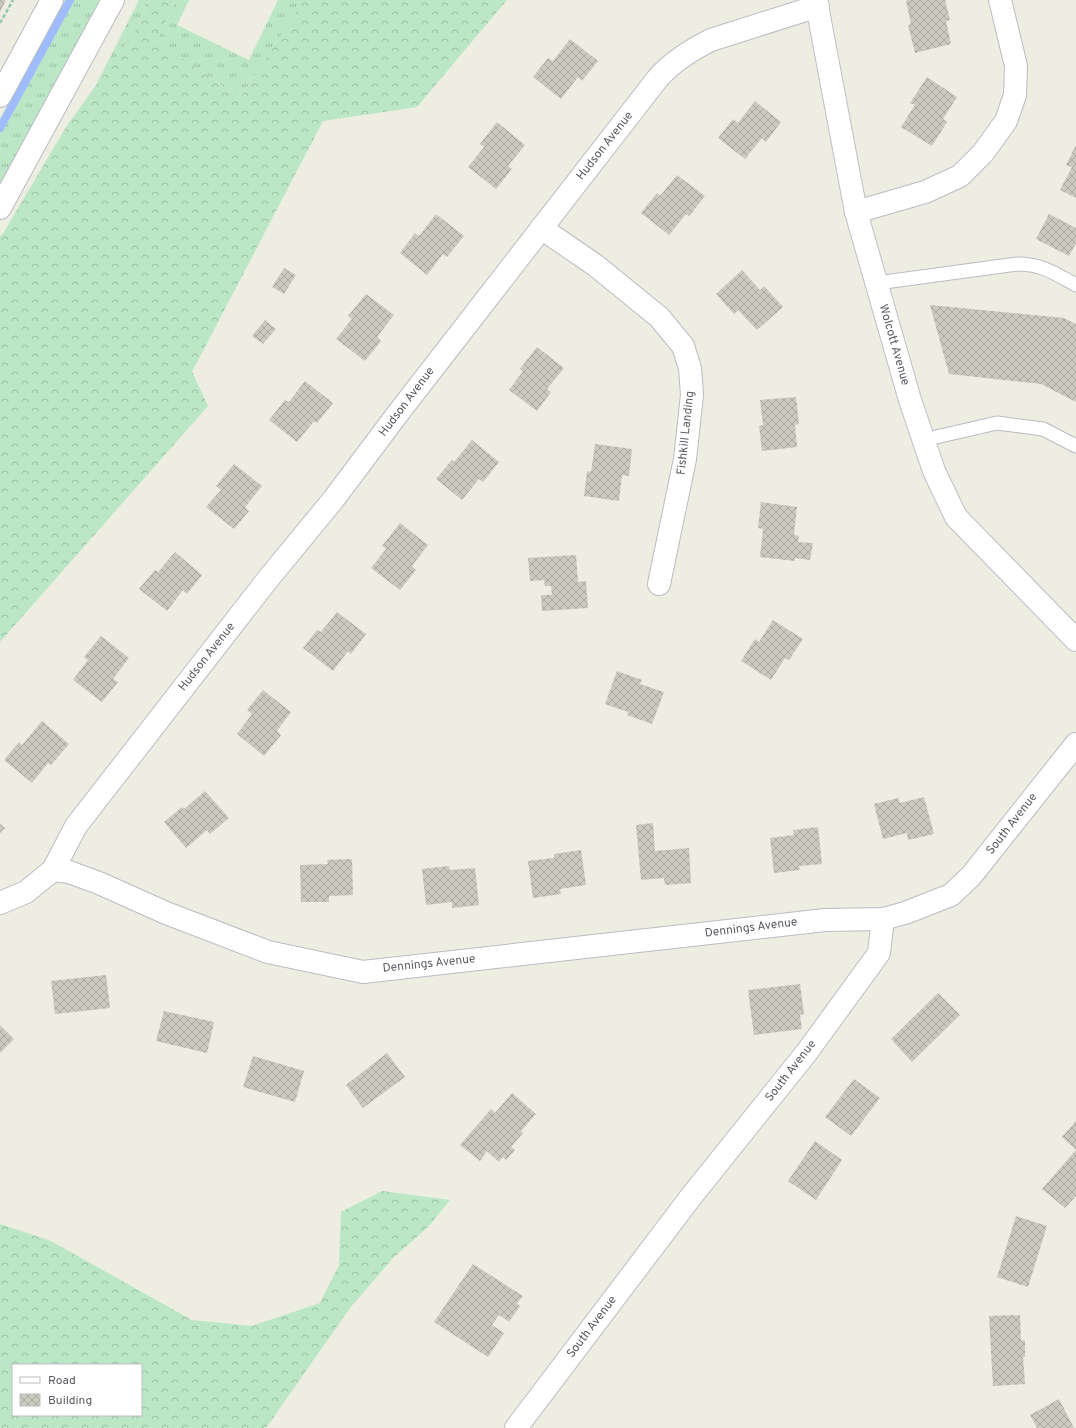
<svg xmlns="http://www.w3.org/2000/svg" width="1076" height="1428" font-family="Overpass,sans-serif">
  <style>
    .grass { fill: url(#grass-tufts) }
    .forest { fill: url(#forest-crowns); fill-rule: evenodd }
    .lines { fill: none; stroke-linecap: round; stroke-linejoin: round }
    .stream { stroke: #9fbcff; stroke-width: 8 }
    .building { fill: url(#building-cross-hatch) }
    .lane-casing { stroke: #bbbcc3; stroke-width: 15 }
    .street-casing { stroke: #bbbcc3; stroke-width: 24 }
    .secondary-casing { stroke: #bebfc8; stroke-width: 24 }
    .path { stroke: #94c7b0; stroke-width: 2.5; stroke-dasharray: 4 2; stroke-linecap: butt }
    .lane { stroke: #fff; stroke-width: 13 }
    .street { stroke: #fff; stroke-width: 22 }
    .secondary { stroke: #fff; stroke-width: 22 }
    .labels { text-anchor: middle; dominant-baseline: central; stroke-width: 3.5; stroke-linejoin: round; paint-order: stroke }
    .street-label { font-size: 12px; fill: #595b63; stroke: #fff }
  </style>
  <defs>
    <pattern id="grass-tufts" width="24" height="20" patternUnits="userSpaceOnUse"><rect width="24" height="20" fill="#bbe7c7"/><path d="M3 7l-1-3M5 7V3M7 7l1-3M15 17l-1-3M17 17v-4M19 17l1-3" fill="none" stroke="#9bbea5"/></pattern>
    <pattern id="forest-crowns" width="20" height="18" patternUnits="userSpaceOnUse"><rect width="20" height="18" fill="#bbe7c7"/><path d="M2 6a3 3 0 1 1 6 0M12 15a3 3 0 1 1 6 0" fill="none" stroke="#9bbea5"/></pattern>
    <pattern id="building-cross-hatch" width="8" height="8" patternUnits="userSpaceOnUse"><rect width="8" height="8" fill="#cbcac0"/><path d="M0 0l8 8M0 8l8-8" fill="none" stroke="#a8a7a0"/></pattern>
  </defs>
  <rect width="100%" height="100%" fill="#edede1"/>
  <g class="grass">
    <polygon points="65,0 105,0 75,55 0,183 0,119"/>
    <polygon points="139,0 150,0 135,31 95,87"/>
    <polygon points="176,0 189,0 177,25 249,60 278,0 304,0 240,98 157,41"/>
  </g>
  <g class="forest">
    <polygon points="150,0 176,0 157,41 240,98 304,0 507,0 417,107 323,121 192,372 208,406 0,642 0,237 4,232 66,127 135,31"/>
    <path d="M382,1191L450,1200L428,1227L393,1258L350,1308L266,1428H0V1224L51,1241L192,1320L252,1326L320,1303L339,1265L341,1212ZM13,1365H141V1415H13Z"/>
  </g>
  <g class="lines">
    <polyline class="stream" points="0,128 70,0"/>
  </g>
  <g class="building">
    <polygon points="0,0 6,0 0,12"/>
    <polygon points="908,0 945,0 950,20 946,21 951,44 915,53 908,25 911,24 906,1"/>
    <polygon points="570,39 598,61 582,81 578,77 561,99 533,77 548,58 553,61"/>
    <polygon points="927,77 957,97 943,119 947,122 932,146 901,127 915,105 910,103"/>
    <polygon points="755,101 781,122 766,142 762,138 745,159 718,138 733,119 738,123"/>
    <polygon points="497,122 525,145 508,166 512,169 496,189 468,167 484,147 480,144"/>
    <polygon points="1076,145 1076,198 1060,190 1072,167 1066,165"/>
    <polygon points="677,175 705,196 689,216 686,214 669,235 641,213 657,193 660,196"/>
    <polygon points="436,214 464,236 447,257 443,254 427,275 400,253 415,233 419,236"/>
    <polygon points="1049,214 1076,228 1076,243 1069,256 1036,239"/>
    <polygon points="284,268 296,275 284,294 272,287"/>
    <polygon points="742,270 760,290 764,286 783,307 757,330 738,310 734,314 716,294"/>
    <polygon points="366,294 394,315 377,337 381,341 365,361 336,339 352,319 348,316"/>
    <polygon points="930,305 1064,318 1076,324 1076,402 1041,384 949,374"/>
    <polygon points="265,320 276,329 263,344 252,336"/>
    <polygon points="537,347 564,368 547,389 551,392 537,411 509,390 523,371 520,369"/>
    <polygon points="305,381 333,403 317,423 314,421 297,442 269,420 285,400 289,402"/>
    <polygon points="796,397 799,424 795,425 797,447 762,451 759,426 763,425 760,400"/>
    <polygon points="472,440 499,462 483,482 479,479 462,500 436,479 452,460 454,462"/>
    <polygon points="595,444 632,449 629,476 622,475 619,501 584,496 587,471 591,472"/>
    <polygon points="234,464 262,486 245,507 249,511 234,529 206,507 221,490 216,486"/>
    <polygon points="761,502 797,507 794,535 799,536 798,542 813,543 810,560 795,558 795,561 760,557 763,529 758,528"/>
    <polygon points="400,523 428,545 412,566 416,570 400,590 371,568 386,549 382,546"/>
    <polygon points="175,552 202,575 187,594 183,590 167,611 139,589 155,570 158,572"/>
    <polygon points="576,555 578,582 586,581 588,608 542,611 541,595 552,595 551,586 545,586 544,580 530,581 528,558"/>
    <polygon points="337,612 366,634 351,654 348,651 333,671 303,648 317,630 321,632"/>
    <polygon points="773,620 803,639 789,660 785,658 771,680 741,661 755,639 759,642"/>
    <polygon points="101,636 129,658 113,679 118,682 102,702 73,680 88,660 84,657"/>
    <polygon points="617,671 642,680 640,684 664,692 652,724 627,715 628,712 605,704"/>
    <polygon points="263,690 291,712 277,731 281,735 264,756 237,734 252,714 247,710"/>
    <polygon points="42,721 69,744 51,765 48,763 32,783 4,760 19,742 22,745"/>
    <polygon points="205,791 229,818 210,834 207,830 186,848 164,822 182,807 184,809"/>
    <polygon points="924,797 934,834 908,840 907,833 883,839 874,804 898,798 900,803"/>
    <polygon points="653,823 655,851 689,848 691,883 665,885 664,878 641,880 636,825"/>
    <polygon points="0,824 5,828 0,833"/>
    <polygon points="818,827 822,864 799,866 800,870 774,873 770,838 794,835 793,830"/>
    <polygon points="581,850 586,885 560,889 561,894 533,898 528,861 554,858 554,854"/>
    <polygon points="352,859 353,895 329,896 329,902 301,902 300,865 328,864 327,860"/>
    <polygon points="449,866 450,870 475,868 479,905 452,908 452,902 426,905 422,869"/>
    <polygon points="106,975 110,1008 55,1014 51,981"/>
    <polygon points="800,984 804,1014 800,1015 802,1029 754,1035 748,990"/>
    <polygon points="938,993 960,1015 912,1062 891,1039"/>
    <polygon points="164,1011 214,1022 207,1053 156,1041"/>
    <polygon points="0,1025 14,1039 0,1053"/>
    <polygon points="387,1053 405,1077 363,1108 346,1085"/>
    <polygon points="253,1056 304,1071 295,1102 243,1087"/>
    <polygon points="854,1079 880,1098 851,1136 825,1117"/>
    <polygon points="512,1093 536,1114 521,1131 523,1133 511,1147 515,1150 506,1160 503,1157 499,1162 487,1151 480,1161 460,1145 491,1109 495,1113"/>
    <polygon points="1076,1121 1076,1196 1065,1208 1042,1189 1076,1150 1062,1137"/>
    <polygon points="815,1141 842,1160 816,1200 788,1181"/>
    <polygon points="1016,1216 1047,1226 1028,1287 997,1277"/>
    <polygon points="473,1264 523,1296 517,1303 520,1306 509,1322 499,1315 492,1325 504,1333 488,1357 434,1322"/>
    <polygon points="1020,1315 1021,1341 1025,1340 1025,1357 1023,1357 1025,1384 993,1386 989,1316"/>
    <polygon points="1059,1399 1074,1428 1037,1428 1030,1415"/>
  </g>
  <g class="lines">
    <defs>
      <g id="lane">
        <path d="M877,283L1017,264C1042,264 1054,273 1076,285"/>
        <polyline points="923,440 997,423 1043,429 1076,446"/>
      </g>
      <g id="street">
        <polyline points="0,96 52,0"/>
        <polyline points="0,208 113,0"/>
        <polyline points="856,212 925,192 960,176 983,153 1006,121 1015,95 1016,66 1000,0"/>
        <polyline points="541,228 595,265 659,317 683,346 690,368 692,395 685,459 659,584"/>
        <path d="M53,870L76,826L268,579L333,500L399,412L658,78C673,61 691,50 711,40L818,6"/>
        <polyline points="0,903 26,892 53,870 69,872 99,883 166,913 268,952 363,972 825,920 883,919 905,913 951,895 971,876 1076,744"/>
        <polyline points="516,1428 690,1198 807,1052 879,953 883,919"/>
      </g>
      <polyline id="secondary" points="816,0 856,212 910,400 934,471 956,517 1076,640"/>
    </defs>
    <use href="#lane" class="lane-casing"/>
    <use href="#street" class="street-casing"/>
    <use href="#secondary" class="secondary-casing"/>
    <polyline class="path" points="0,23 13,0"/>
    <use href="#lane" class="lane"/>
    <use href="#street" class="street"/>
    <use href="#secondary" class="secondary"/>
  </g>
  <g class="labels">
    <g class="street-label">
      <text transform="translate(605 146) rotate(-52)">Hudson Avenue</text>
      <text transform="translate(894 345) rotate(74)">Wolcott Avenue</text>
      <text transform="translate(407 402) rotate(-53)">Hudson Avenue</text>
      <text transform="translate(686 433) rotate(-84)">Fishkill Landing</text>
      <text transform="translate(207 657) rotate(-52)">Hudson Avenue</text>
      <text transform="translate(1012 824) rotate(-52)">South Avenue</text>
      <text transform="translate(751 928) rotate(-7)">Dennings Avenue</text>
      <text transform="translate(429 964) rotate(-6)">Dennings Avenue</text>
      <text transform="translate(791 1071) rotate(-52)">South Avenue</text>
      <text transform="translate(592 1327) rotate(-53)">South Avenue</text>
    </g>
  </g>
  <rect x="12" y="1364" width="130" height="52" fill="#ffffff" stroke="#bdbdc1"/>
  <rect x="20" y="1377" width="20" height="6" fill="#ffffff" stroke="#bdbdc1"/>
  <text x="48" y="1384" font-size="12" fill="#595b63">Road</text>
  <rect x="20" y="1394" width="20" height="12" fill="url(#building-cross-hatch)" stroke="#bdbdc1"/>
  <text x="48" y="1404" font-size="12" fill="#595b63">Building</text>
</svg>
